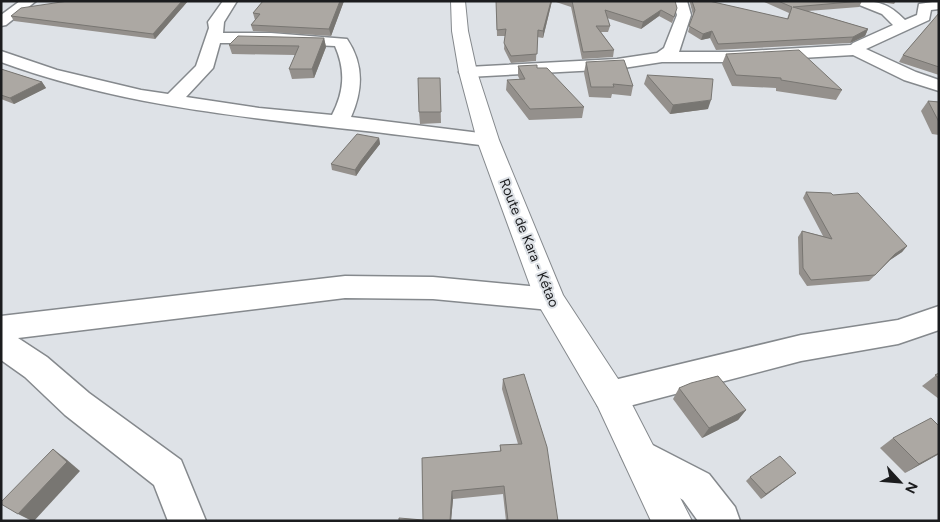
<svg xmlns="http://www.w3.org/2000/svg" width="940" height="522" font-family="Figtree,sans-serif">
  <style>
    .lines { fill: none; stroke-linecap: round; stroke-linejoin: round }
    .minor-casing { stroke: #85898d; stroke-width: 3 }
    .primary-casing { stroke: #85898d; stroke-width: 2 }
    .minor { fill: #fff; fill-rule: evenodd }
    .primary { fill: #fff; fill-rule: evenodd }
    .wall { fill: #94908c }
    .shaded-wall { fill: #787672 }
    .building { fill: #aca8a3; stroke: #787672 }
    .labels { text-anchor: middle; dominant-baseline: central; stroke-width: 4; stroke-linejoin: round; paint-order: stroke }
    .street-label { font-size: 14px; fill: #1b1c1e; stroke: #dee2e7 }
  </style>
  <rect width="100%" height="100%" fill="#dee2e7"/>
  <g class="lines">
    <defs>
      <g id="minor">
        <polygon points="20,1 36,1 6,25 1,26 1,15"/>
        <path d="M223,1H237L224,22L223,33H271L347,39C364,64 363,90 351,117L488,134L495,136L498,140L495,144L488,146C438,140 388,133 338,128C223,115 110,102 1,62V51L57,70L141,90L168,94L196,66L209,28L208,22ZM220,43H271L335,46C346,71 344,92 332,115L259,108L186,97L213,68Z"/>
        <path d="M673,1H687L691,15L679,52H732L851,45L853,43L893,25L882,14L857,4L855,1C879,1 888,3 905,20L917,15L919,4L939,1V9L931,10L929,20L866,49L916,72L939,80V91L904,80L853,55L732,62H662L617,69L468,77L462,76L459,72L462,68L468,67L617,59L657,53L664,48L677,15Z"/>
        <polygon points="345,276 433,277 550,288 560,291 564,299 560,307 550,310 433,299 345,298 18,338 47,357 89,393 181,460 206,521 168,521 154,485 65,415 25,377 1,360 1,316"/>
        <polygon points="939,306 939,330 898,344 801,361 610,411 598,406 594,396 598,386 610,381 801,335 898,320"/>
        <polygon points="639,438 709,474 735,507 740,521 698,521 683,500 627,467 621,455 627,443"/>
      </g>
      <polygon id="primary" points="451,1 465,1 468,31 477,72 499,140 563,295 622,385 692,521 651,521 598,407 535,299 477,140 459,72 452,31"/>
    </defs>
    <use href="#minor" class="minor-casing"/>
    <use href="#primary" class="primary-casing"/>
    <use href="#minor" class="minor"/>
    <use href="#primary" class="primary"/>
  </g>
  <g class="wall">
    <polygon points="188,1 155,39 14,21 11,16"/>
    <polygon points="263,1 344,1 331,36 253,31 251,25 255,20 253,13"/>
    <polygon points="496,1 552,1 543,38 537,37 536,61 511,63 504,49 505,36 497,36"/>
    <polygon points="553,1 675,1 675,15 672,23 659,16 641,29 607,18 610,26 608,32 601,32 614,50 613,57 582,59 571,7"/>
    <polygon points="690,1 709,1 787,19 789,13 762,1 862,1 859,7 808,11 868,29 865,36 850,43 716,50 710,38 701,40 688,32 693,15 690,3"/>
    <polygon points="872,1 896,1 894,4"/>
    <polygon points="939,13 939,75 899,62 903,55"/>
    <polygon points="324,38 326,47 314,78 292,79 289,69 295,55 232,54 229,45"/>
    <polygon points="726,54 842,90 836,100 776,91 776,88 732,86 722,64"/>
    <polygon points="586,62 633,86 631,96 612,94 611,98 589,97 584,73"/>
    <polygon points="518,66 537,68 584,107 582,118 529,120 506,90 507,80 520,80 518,76"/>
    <polygon points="1,69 42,82 46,88 14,104 1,99"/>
    <polygon points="647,75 708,109 670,114 644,84"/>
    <polygon points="440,78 441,123 420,124 419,112"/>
    <polygon points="928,101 939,102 939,135 932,134 921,111"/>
    <polygon points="379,138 380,144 362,167 356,176 332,170 331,164"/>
    <polygon points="806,192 833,195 907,246 902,252 890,260 869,281 807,286 799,274 798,237 802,231 823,236 803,198"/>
    <polygon points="939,373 939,399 922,386"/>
    <polygon points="503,379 558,521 506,521 503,494 453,499 451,521 399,521 423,520 422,458 500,451 500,445 518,444 502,389"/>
    <polygon points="679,388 746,410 738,420 702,438 673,399"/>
    <polygon points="939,426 939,454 905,473 880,448 893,438"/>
    <polygon points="796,473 761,499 746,481 750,477"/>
  </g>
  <g class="shaded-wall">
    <polygon points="182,1 188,1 155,39 153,34"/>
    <polygon points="340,1 344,1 331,36 329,29"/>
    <polygon points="551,1 552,1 543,38 543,31"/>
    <polygon points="661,10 659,16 641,29 643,22"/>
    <polygon points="868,29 865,36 850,43 853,37"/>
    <polygon points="712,31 710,38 701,40 703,34"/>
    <polygon points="324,38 326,47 314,78 312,69"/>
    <polygon points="42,82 46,88 14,104 10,98"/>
    <polygon points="711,100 708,109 670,114 673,105"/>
    <polygon points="379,138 380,144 362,167 356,176 355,170 361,161"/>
    <polygon points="907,246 902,252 890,260 869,281 895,254"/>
    <polygon points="746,410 738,420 702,438 709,428"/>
    <polygon points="53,449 66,459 80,471 34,521 32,521 18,514"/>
    <polygon points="939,453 939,454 905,473 919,464"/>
    <polygon points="796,473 790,477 761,499 766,494"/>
    <polygon points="452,491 453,499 451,521 450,521"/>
  </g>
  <g class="building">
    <polygon points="68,1 182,1 153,34 11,16 21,8"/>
    <polygon points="263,1 340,1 329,29 251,25 260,14 253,13"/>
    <polygon points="496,1 551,1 543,31 538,30 537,54 511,56 504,43 506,29 497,30"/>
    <polygon points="572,1 675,1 677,8 674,17 661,10 643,22 605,10 610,26 596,26 614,50 583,52"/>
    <polygon points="692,1 709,1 788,19 792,7 778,1 862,1 793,7 868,29 853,37 718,44 712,31 703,34 689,26 695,10"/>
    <polygon points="939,13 939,67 903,55"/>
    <polygon points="238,36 324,38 312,69 289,69 299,46 229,45"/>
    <polygon points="799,50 842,90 781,80 781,78 736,75 726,54"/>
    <polygon points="624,60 633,86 613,84 614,87 591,87 586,62"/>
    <polygon points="537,65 537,68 547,68 584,107 530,109 507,80 525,79 518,66"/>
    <polygon points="1,69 42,82 10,98 1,95"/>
    <polygon points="647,75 713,79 711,100 673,105"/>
    <polygon points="418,78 440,78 441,112 419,112"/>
    <polygon points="928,101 939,102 939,122"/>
    <polygon points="357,134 379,138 361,161 355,170 331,164"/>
    <polygon points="806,192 831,193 833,195 858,193 907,246 895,254 875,275 811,280 803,268 802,231 832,239"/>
    <polygon points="939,373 939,378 935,375"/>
    <polygon points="524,374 547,447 558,521 508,521 504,486 452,491 450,521 399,521 399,518 423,520 422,458 501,451 500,445 522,444 503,379"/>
    <polygon points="718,376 746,410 709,428 679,388 691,383"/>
    <polygon points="931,418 939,426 939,453 919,464 893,438"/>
    <polygon points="53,449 67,462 18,514 1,504 1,502"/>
    <polygon points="780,456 796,473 766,494 750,477"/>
  </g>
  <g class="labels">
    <g class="street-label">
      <text transform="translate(529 243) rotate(68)">Route de Kara - Kétao</text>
    </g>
  </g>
  <rect width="940" height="522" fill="none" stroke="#1b1c1e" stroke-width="5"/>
  <g transform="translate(900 482) rotate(116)" stroke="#dee2e7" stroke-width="4" paint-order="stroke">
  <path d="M0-4L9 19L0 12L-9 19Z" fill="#1b1c1e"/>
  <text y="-8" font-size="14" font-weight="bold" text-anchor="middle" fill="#1b1c1e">N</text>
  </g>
</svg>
